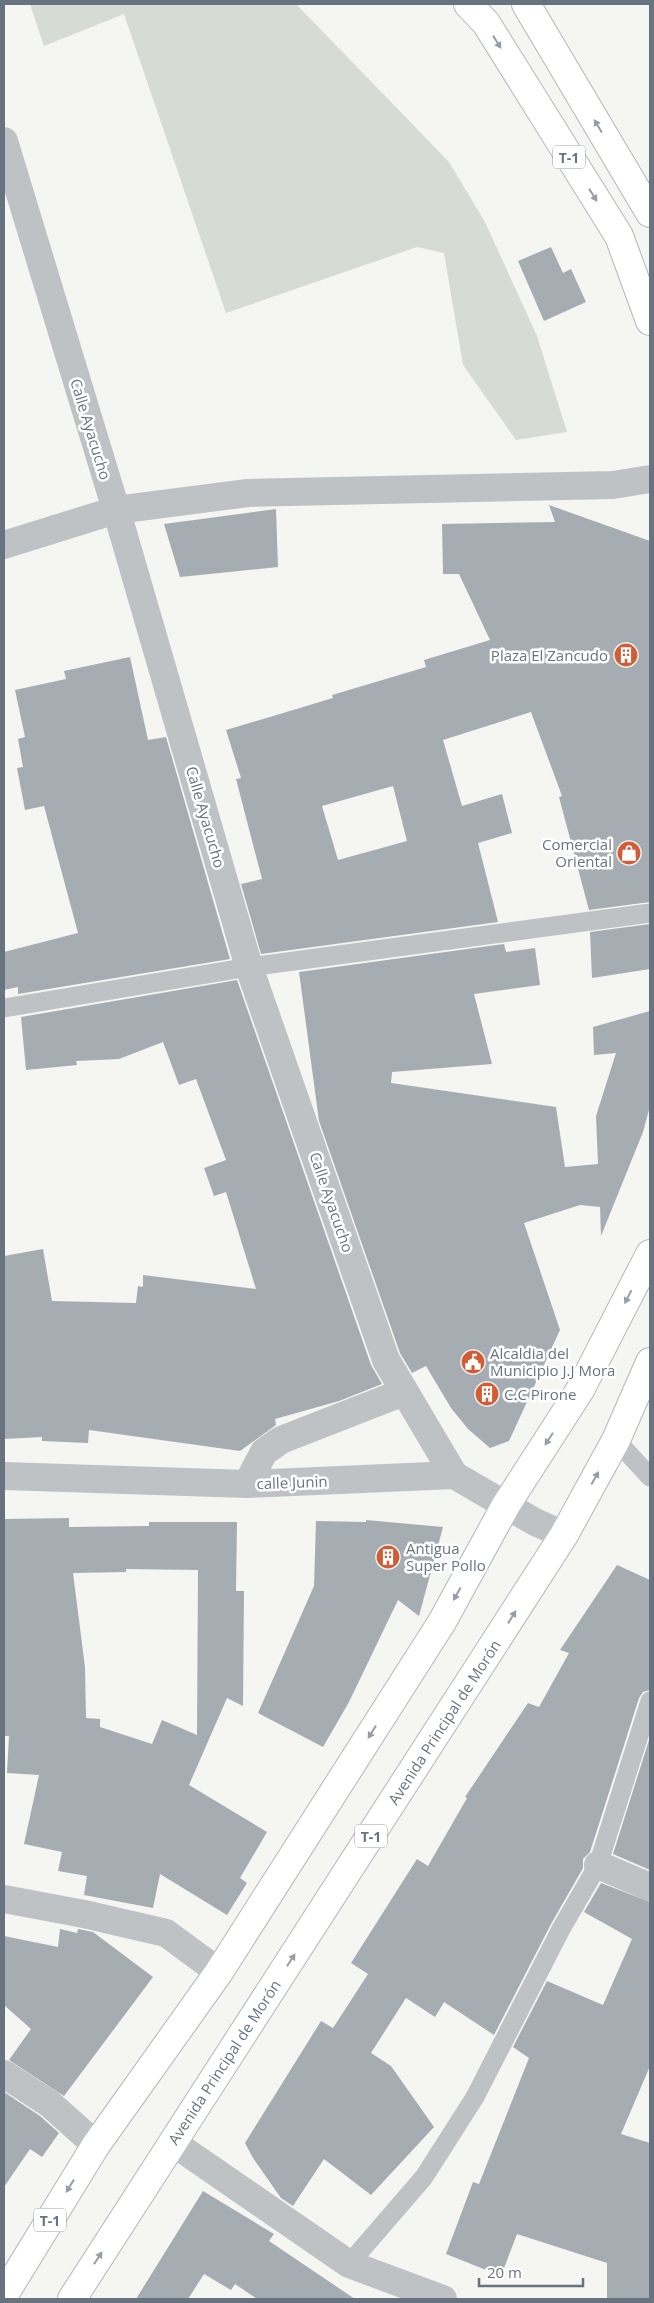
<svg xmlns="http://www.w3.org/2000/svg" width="654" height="2303" font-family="'Open Sans',sans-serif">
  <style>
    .green { fill: #d6dbd3 }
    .building { fill: #a6adb2; fill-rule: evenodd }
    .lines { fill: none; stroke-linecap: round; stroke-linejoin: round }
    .primary-casing { stroke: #b2b6b9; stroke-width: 30 }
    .service { stroke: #bec2c5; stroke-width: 19 }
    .minor { stroke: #bec2c5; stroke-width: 28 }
    .primary { stroke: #fff; stroke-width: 28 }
    .oneway { fill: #959ea6 }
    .labels { text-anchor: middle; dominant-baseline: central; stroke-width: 5; stroke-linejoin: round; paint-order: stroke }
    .shield { fill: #fff; stroke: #959ea6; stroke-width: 1 }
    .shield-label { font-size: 14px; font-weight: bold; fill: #677480 }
    .street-label { font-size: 15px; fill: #677480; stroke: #fff }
    .poi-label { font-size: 15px; fill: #677480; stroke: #fff; text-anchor: start }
  </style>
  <rect width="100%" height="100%" fill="#f5f5f2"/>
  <polygon class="green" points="30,4 296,4 449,162 485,222 537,336 567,432 516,440 463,365 444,253 417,247 226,313 124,14 44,46"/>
  <g class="building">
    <polygon points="551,247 563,273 571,269 586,302 544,321 518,261"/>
    <path d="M549,505L650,541V902L589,910L559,797L562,796L531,712L443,740L462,806L502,794L512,833L478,843L498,922L261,954L241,884L262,879L236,779L241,778L226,730L333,698L332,695L426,667L424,660L490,640L459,574H443L442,524L555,522ZM393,786L407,841L338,860L322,806Z"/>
    <polygon points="276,509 278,567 180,577 164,524"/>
    <polygon points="130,657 148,740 166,737 230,959 18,994 18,987 4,990 4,952 78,933 44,806 25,810 17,768 23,767 18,739 25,737 15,690 66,679 64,671"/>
    <polygon points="650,924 650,969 592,978 590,932"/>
    <polygon points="504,944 506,952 535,948 540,985 474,994 492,1064 392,1072 391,1083 556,1107 565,1167 598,1164 596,1116 616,1053 594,1055 593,1027 650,1011 650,1106 643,1132 601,1236 600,1207 580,1205 524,1223 560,1330 509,1441 490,1448 468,1429 451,1408 426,1366 412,1373 400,1353 319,1121 299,972"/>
    <polygon points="237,980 371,1365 382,1384 339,1401 275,1419 276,1425 240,1451 89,1430 88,1443 42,1441 42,1437 4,1439 4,1256 43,1249 52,1301 136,1303 138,1286 143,1287 143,1275 256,1289 226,1192 214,1196 204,1168 226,1160 196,1079 179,1085 163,1042 119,1059 76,1061 77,1065 26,1070 21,1017"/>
    <path d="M69,1518V1527L149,1526V1522H237L236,1591H244L243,1706L227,1698L189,1785L267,1832L240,1878L247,1883L227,1915L160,1874L153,1908L84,1895L87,1876L58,1871L62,1852L24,1844L39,1775L7,1773L9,1736H4V1519ZM126,1569L198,1570L197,1735L162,1720L152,1744L100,1727V1719L86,1718L85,1667L73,1573L126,1572Z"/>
    <polygon points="366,1520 443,1527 419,1616 398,1600 349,1702 323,1747 258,1713 314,1586 316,1521 366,1522"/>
    <polygon points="617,1565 650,1580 650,1690 643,1692 639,1698 590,1852 583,1859 583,1868 551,1924 494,2035 444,2002 435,2017 406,1998 371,2053 391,2066 434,2127 371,2195 324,2159 293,2206 281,2198 253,2158 245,2143 321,2021 333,2028 368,1974 351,1963 417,1859 428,1866 467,1798 465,1797 528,1703 539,1707 569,1653 560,1650"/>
    <polygon points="650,1737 650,1870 613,1854"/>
    <polygon points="601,1883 650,1902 650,2066 621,2134 650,2143 650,2299 607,2299 607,2263 517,2234 501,2276 446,2254 473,2182 479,2184 529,2058 513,2047 547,1981 603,2005 632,1939 584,1912"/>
    <polygon points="60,1929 77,1933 78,1929 93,1932 153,1977 64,2096 9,2060 31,2029 4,2005 4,1936 58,1947"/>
    <polygon points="4,2092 40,2116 59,2133 42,2157 30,2149 4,2187"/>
    <polygon points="203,2191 274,2234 269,2241 355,2299 257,2299 235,2284 231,2290 204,2274 188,2299 136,2299"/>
  </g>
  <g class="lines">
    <defs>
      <g id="primary">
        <polyline points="468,4 486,23 619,236 650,321"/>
        <polyline points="526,4 650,213"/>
        <polyline points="4,2295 96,2145 219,1972 442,1622 506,1505 580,1390 650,1254"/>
        <polyline points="72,2299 564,1535 616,1440 650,1362"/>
      </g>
    </defs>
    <use href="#primary" class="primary-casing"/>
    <g class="service">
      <polyline points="4,1008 249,967 650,913"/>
      <polyline points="616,1440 650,1477"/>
      <polyline points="349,2264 424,2177 475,2097 561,1929 598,1865 650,1701"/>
    </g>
    <g class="minor">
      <polyline points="4,141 121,526 249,967 386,1360 454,1475"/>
      <polyline points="4,545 116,510 248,493 613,485 650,479"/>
      <polyline points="4,1476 247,1484 454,1475 535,1522 564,1535"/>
      <polyline points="247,1484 264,1452 281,1440 404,1392"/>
      <polyline points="598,1865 650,1887"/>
      <polyline points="4,1899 84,1914 166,1933 219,1972"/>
      <polyline points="4,2074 50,2104 96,2145"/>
      <polyline points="172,2142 349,2264 443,2299"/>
    </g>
    <use href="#primary" class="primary"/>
  </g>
  <defs><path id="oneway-solid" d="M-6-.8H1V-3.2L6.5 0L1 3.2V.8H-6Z" transform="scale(1.25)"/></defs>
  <g class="oneway">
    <use href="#oneway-solid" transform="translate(497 42) rotate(58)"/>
    <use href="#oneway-solid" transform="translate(598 126) rotate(-121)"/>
    <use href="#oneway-solid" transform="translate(593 195) rotate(58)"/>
    <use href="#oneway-solid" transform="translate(628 1297) rotate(117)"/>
    <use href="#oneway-solid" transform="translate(549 1439) rotate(123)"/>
    <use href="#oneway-solid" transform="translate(595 1478) rotate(-61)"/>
    <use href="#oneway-solid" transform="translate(457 1594) rotate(119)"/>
    <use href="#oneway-solid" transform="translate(512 1617) rotate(-58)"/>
    <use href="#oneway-solid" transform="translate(372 1732) rotate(122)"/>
    <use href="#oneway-solid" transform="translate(291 1960) rotate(-57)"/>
    <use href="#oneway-solid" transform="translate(70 2186) rotate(122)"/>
    <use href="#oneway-solid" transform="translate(98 2258) rotate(-57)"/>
  </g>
  <defs>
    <symbol id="building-disc" viewBox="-11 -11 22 22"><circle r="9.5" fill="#d15d36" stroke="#fff"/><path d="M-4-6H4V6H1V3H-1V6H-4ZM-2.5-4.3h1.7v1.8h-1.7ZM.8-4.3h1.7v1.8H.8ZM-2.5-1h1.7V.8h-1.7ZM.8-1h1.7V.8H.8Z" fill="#fff"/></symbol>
    <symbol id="shop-disc" viewBox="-11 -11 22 22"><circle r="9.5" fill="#d15d36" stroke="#fff"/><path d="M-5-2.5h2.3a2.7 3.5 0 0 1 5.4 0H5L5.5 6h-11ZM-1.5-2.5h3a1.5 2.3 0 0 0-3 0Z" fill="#fff"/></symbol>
    <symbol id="civic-disc" viewBox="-11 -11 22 22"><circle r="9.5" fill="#d15d36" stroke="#fff"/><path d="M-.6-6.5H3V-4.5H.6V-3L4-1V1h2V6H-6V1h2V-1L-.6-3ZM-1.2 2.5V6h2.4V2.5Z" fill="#fff"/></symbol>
  </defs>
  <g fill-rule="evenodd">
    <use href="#building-disc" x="612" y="641" width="28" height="28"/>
    <use href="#shop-disc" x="615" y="839" width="28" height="28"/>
    <use href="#civic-disc" x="459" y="1348" width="28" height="28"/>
    <use href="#building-disc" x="473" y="1380" width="28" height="28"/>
    <use href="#building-disc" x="374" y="1543" width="28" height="28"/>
  </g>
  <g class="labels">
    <g class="shield">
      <rect x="553" y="145.5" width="32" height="23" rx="4"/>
      <rect x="355" y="1824.5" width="32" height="23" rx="4"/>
      <rect x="34" y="2208.5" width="32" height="23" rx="4"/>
    </g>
    <g class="shield-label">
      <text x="569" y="157">T-1</text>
      <text x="371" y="1836">T-1</text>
      <text x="50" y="2220">T-1</text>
    </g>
    <g class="street-label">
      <text transform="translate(91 429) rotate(73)">Calle Ayacucho</text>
      <text transform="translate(206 817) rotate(74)">Calle Ayacucho</text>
      <text transform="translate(332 1202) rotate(71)">Calle Ayacucho</text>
      <text transform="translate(292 1482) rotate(-2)">calle Junin</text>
      <text transform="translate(444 1722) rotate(-57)">Avenida Principal de Morón</text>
      <text transform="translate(224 2062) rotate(-57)">Avenida Principal de Morón</text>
    </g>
    <g class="poi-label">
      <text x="608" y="655" text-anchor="end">Plaza El Zancudo</text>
      <text x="612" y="844" text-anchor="end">Comercial<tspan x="612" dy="17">Oriental</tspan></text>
      <text x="490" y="1353">Alcaldia del<tspan x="490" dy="17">Municipio J.J Mora</tspan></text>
      <text x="504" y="1394">C.C Pirone</text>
      <text x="406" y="1548">Antigua<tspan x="406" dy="17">Super Pollo</tspan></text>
    </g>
  </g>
  <rect width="654" height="2303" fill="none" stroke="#677480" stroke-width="10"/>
  <path d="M479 2278v8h104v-8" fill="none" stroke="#677480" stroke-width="2.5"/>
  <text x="487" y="2278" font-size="15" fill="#677480" stroke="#ffffff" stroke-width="4" paint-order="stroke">20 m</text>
</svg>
